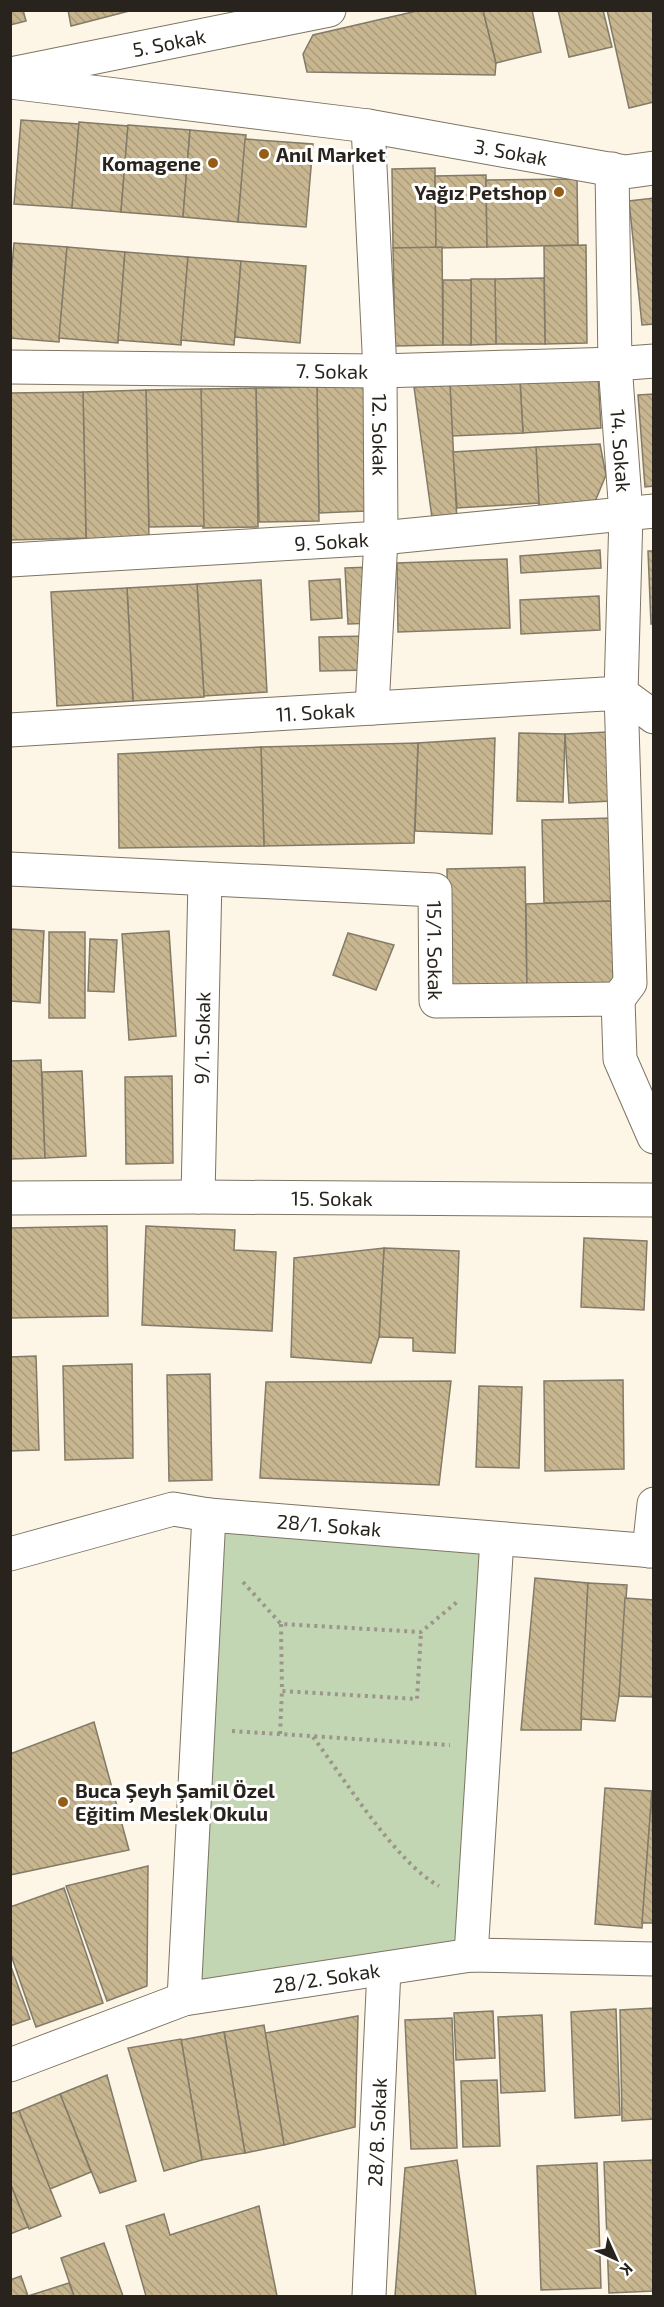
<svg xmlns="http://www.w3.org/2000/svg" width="664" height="2307" font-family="'Exo 2',sans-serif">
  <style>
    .park { fill: #c2d6b4 }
    .building { fill: url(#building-back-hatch); stroke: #837b69; stroke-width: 1.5 }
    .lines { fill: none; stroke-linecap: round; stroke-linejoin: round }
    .minor-casing { stroke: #7d7463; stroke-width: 35 }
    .path { stroke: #9c968a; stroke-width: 4; stroke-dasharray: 3 4.5; stroke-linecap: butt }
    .minor { stroke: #fff; stroke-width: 33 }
    .poi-dot { fill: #965d18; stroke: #fff; stroke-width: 2 }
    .labels { text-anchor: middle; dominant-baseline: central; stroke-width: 6; stroke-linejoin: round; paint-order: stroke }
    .street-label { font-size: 20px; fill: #28241d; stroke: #fff }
    .poi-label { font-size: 20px; font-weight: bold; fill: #28241d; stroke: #fff; text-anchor: start }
  </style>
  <defs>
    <pattern id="building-back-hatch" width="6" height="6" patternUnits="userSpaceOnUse" patternTransform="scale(1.5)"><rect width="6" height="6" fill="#c7b68f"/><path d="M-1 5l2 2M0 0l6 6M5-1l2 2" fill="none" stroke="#ab9c7b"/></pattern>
  </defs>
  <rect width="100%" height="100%" fill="#fdf6e6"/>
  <polygon class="park" points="209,1515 497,1539 471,1955 184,1999"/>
  <g class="building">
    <polygon points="10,10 23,10 26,21 10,25"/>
    <polygon points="68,10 133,10 71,26"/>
    <polygon points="421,10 483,10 496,63 495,75 307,72 303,54 313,35"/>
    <polygon points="483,10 532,10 541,52 496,63"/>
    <polygon points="558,10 603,10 612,47 569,57"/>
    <polygon points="607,10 654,10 654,102 629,108"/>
    <polygon points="21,120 79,124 72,208 14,204"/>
    <polygon points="79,122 128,126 121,212 72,208"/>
    <polygon points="128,125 190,130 183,217 121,212"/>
    <polygon points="190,130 246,135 238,222 183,217"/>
    <polygon points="245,139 313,144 306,227 238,222"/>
    <polygon points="435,168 436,248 393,248 392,169"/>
    <polygon points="486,175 487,247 436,248 435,176"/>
    <polygon points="577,179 578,245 487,247 486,180"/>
    <polygon points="654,198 654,324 642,325 629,201"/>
    <polygon points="14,243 67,247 59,342 10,338 10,288"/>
    <polygon points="586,245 587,343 545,344 544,246"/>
    <polygon points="67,247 125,252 118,343 59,338"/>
    <polygon points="442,247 443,345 395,346 393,248"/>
    <polygon points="125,252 188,257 181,345 118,340"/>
    <polygon points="188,257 241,261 234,345 181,340"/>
    <polygon points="241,261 306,266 300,343 235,337"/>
    <polygon points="544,278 545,344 496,344 495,279"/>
    <polygon points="495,279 496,344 471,345 471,279"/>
    <rect x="443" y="280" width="28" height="65"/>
    <polygon points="598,375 601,428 523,433 520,381"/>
    <polygon points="520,381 523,433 452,436 450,385"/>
    <polygon points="450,385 457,521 433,525 414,387"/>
    <polygon points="364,386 366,511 319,513 317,387"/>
    <polygon points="317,387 319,521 259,522 256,388"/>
    <polygon points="256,388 258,527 203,528 201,389"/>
    <polygon points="201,389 204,526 149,527 146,390"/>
    <polygon points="146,390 149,538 86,539 83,392"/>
    <polygon points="83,392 86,538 10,540 10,393"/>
    <polygon points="654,394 654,486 645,487 638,395"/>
    <polygon points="600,444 606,475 592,509 539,509 536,447"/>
    <polygon points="536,447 539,503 457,508 453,452"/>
    <polygon points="600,550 601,568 521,573 520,556"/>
    <polygon points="648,551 654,551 654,624 651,624"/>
    <polygon points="507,559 510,628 398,632 397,563"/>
    <polygon points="371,567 374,623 348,624 345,568"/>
    <polygon points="340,579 342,618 311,620 309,581"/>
    <polygon points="261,580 267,692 204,696 197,584"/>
    <polygon points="197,584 204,697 133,701 127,588"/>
    <polygon points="127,588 133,701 57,706 51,592"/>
    <polygon points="599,596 600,630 521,634 520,600"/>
    <polygon points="370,636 370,670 320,671 319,637"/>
    <polygon points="608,732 612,801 569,803 565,734"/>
    <polygon points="519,733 565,734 563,802 517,801"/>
    <polygon points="495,738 492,834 415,831 418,743"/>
    <polygon points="418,743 414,843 264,846 261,747"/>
    <polygon points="261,747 264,846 119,848 118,754"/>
    <polygon points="612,818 614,901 544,903 542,820"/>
    <polygon points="525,867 527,992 449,994 447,869"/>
    <polygon points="613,901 613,989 527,992 526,904"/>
    <polygon points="10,929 44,931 40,1003 10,1001"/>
    <polygon points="169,931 176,1036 129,1040 122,934"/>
    <rect x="49" y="932" width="36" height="86"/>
    <polygon points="348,933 394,945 376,990 333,975"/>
    <polygon points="90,939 117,940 114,992 88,991"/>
    <polygon points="41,1060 45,1158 10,1159 10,1061"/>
    <polygon points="82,1071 86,1156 45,1158 42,1072"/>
    <polygon points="172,1076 173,1163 126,1164 125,1077"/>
    <polygon points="107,1226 108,1316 10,1318 10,1228"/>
    <polygon points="146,1226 235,1230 234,1250 276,1252 272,1331 142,1325"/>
    <polygon points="584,1238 647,1241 644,1310 581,1307"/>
    <polygon points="384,1248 459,1251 455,1353 413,1351 413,1338 379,1337"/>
    <polygon points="384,1248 379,1337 371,1363 291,1357 294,1258"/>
    <polygon points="36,1356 39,1450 10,1451 10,1357"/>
    <polygon points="132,1364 133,1458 65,1460 63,1366"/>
    <polygon points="210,1374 212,1480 169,1481 167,1375"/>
    <polygon points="623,1380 624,1469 545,1471 544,1381"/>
    <polygon points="451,1381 439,1485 260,1478 266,1382"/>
    <polygon points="479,1386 522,1387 519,1468 476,1467"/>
    <polygon points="535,1578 588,1583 581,1730 521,1730"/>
    <polygon points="588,1583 627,1585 619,1696 615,1721 581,1719"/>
    <polygon points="625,1598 654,1600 654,1697 619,1696"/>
    <polygon points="94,1722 129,1850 10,1875 10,1754"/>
    <polygon points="605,1788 652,1791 642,1928 595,1924"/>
    <polygon points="652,1791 654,1923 642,1923"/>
    <polygon points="148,1866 147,1986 107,2001 66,1886"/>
    <polygon points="64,1888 103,2003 36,2027 10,1952 10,1907"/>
    <polygon points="10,1964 30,2019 10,2026"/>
    <polygon points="654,2008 654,2119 622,2121 620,2010"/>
    <polygon points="616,2009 620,2115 575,2118 571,2012"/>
    <polygon points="493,2011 495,2058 456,2060 454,2013"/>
    <polygon points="542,2015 545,2091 501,2093 498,2017"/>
    <polygon points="358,2016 355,2127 284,2145 265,2033"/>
    <polygon points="452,2018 457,2148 411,2149 405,2020"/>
    <polygon points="264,2025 284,2145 245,2153 224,2032"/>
    <polygon points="224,2032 245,2153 202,2160 181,2040"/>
    <polygon points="181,2039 202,2160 164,2171 128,2048"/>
    <polygon points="107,2075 136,2181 100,2193 60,2094"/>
    <polygon points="497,2080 500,2146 463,2147 461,2081"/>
    <polygon points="60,2094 91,2172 50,2189 19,2111"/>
    <polygon points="19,2111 61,2216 29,2229 10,2183 10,2114"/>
    <polygon points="457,2160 476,2296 395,2296 405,2168"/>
    <polygon points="654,2160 654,2291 609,2293 604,2162"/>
    <polygon points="597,2163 601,2288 541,2290 537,2166"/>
    <polygon points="10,2183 28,2227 10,2234"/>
    <polygon points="259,2206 277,2296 146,2296 126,2226 164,2214 170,2235"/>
    <polygon points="104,2243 123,2296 74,2296 61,2258"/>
    <polygon points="21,2276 28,2296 10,2296 10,2280"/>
    <polygon points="69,2283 74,2296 28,2296"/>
  </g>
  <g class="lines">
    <defs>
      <g id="minor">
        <path id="s1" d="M16,73L329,10"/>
        <path id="s2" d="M10,82L368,126L625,172L654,168"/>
        <path id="s3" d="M368,126L380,371L381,538L372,708"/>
        <path id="s4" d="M612,169L615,364L626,514L621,693L654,717"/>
        <path id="s5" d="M10,367L380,371L615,364L654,361"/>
        <path id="s6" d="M10,560L381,538L654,511"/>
        <path id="s7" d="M10,730L621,693L630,983L618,999"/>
        <path id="s8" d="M10,869L435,890L436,1001L618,999L620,1059L654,1137"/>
        <path id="s9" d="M198,1197L205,879"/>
        <path id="s10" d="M10,1198L198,1197L654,1200"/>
        <polyline points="649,1551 654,1504"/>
        <path id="s11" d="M10,1554L173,1509L209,1515L654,1551"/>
        <polyline points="471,1955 497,1539"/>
        <polyline points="184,1999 209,1515"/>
        <path id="s12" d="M10,2065L184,1999L471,1955L654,1959"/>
        <path id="s13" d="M369,2296L384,1969"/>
      </g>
    </defs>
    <use href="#minor" class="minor-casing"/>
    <g class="path">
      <polyline points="243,1582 281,1624 421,1632 457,1602"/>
      <polyline points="281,1624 282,1691 417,1699 421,1632"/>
      <polyline points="232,1731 450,1745"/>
      <polyline points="280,1734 282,1691"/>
      <path d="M313,1737C344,1778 396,1863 439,1886"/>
    </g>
    <use href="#minor" class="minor"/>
  </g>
  <g class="poi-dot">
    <circle cx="264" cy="154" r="6"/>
    <circle cx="213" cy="163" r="6"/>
    <circle cx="559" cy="192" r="6"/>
    <circle cx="63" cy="1802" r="6"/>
  </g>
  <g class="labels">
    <g class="street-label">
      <text stroke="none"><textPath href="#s1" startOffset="156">5. Sokak</textPath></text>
      <text stroke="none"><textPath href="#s2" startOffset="506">3. Sokak</textPath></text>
      <text stroke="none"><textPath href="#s5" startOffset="322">7. Sokak</textPath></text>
      <text stroke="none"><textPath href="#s3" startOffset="309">12. Sokak</textPath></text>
      <text stroke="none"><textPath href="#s4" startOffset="282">14. Sokak</textPath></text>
      <text stroke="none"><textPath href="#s6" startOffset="322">9. Sokak</textPath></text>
      <text stroke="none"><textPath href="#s7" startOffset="306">11. Sokak</textPath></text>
      <text stroke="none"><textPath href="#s8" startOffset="486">15/1. Sokak</textPath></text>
      <text stroke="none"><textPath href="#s9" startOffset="159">9/1. Sokak</textPath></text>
      <text stroke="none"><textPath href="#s10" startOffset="322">15. Sokak</textPath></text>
      <text stroke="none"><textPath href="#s11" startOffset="326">28/1. Sokak</textPath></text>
      <text stroke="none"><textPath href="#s12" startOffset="330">28/2. Sokak</textPath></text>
      <text stroke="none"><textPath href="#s13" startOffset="164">28/8. Sokak</textPath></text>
    </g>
    <g class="poi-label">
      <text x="276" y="154">Anıl Market</text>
      <text x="201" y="163" text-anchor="end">Komagene</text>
      <text x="547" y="192" text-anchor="end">Yağız Petshop</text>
      <text x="75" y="1790">Buca Şeyh Şamil Özel<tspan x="75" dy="23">Eğitim Meslek Okulu</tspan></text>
    </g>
  </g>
  <rect width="664" height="2307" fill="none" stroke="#28241d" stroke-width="24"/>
  <g transform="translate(616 2259) rotate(135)" stroke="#ffffff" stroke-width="4.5" paint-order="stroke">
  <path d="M0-4.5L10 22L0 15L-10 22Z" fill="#28241d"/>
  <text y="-9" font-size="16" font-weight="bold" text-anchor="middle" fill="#28241d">K</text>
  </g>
</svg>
